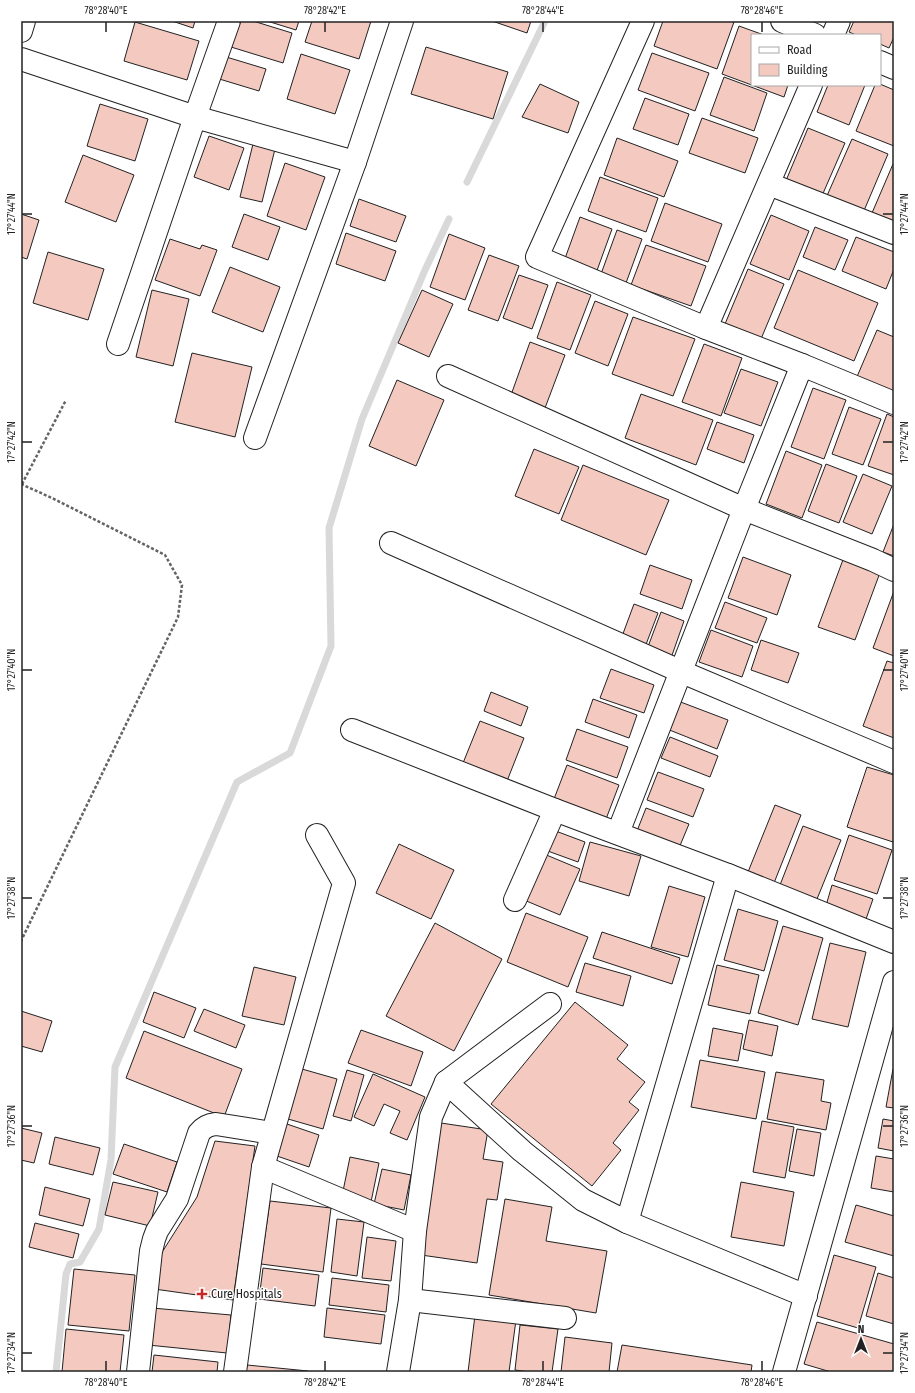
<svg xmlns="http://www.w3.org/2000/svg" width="915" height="1393" font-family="'Fira Sans Condensed',sans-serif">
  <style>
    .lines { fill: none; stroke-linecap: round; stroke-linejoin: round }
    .stream { stroke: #d9d9d9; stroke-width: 7 }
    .building { fill: #f3c9c0; stroke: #222 }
    .minor-casing { stroke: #222; stroke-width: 24 }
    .tertiary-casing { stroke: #222; stroke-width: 24 }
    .path { stroke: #646464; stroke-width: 2.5; stroke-dasharray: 3 2; stroke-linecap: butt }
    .minor { stroke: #fff; stroke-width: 22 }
    .tertiary { stroke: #fff; stroke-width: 22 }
    .ticks { fill: none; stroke: #222; stroke-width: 1.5 }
    .poi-dot { fill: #c62828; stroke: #fff; stroke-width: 1.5 }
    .labels { text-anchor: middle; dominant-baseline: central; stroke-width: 3; stroke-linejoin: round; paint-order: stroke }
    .poi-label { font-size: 12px; fill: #222; stroke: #fff; text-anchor: start }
    .neatline { fill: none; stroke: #222; stroke-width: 1.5 }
    .ticks-label { font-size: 10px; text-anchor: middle; fill: #222 }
  </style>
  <rect width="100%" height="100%" fill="#fff"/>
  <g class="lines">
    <g class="stream">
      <polyline points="467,182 545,21"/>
      <polyline points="56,1372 66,1274 70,1264 80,1262 99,1229 111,1160 115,1067 237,782 290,753 331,646 329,528 362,419 425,270 449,219"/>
    </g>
  </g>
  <g class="building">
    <polygon points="172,21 195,21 193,28"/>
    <polygon points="240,21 253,21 292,33 283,63 231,47"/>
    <polygon points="267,21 299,21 296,30"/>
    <polygon points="312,21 371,21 359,59 305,42"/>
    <polygon points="492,21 531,21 527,33"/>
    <polygon points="663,21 730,21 734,22 717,69 654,46"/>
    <polygon points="854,21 894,21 894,37 889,48 880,44 880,35 856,35 849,32"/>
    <polygon points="135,22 199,41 187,80 124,61"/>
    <polygon points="739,26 764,35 752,35 752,85 788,85 784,97 722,74"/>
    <polygon points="426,47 508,72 493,119 411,94"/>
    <polygon points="652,53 709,73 695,111 638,90"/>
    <polygon points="301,54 350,70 335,114 287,99"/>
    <polygon points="223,56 266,69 259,91 216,78"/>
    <polygon points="724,77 767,93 754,131 710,115"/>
    <polygon points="540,84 579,102 568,133 522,117"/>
    <polygon points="880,84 894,90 894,146 856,131 875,85 880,85"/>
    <polygon points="828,85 865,85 849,125 817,112"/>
    <polygon points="645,98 689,114 678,145 633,129"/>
    <polygon points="100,104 148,119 135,161 87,146"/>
    <polygon points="702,118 758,138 745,173 689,153"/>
    <polygon points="808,128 845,143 821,198 785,183"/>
    <polygon points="209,136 244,148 229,190 194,177"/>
    <polygon points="617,138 678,161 664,197 604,175"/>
    <polygon points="852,139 888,154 863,213 826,198"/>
    <polygon points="253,144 275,149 262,202 240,197"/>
    <polygon points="83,155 134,175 116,222 65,202"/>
    <polygon points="285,163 325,177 306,230 267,216"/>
    <polygon points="893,164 894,164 894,222 872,213"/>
    <polygon points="600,177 658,198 646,232 588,211"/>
    <polygon points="359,199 406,216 396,242 350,226"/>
    <polygon points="665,203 722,224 708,262 651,241"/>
    <polygon points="21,214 39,220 27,259 21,257"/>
    <polygon points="244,214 280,227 268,260 232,247"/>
    <polygon points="771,215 809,231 789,280 750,264"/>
    <polygon points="580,217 612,229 595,276 563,264"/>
    <polygon points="815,227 848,240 835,270 803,257"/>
    <polygon points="617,230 642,239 626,283 601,274"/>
    <polygon points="346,233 396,251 385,281 336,264"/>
    <polygon points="449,234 485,248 465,300 430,287"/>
    <polygon points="856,237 894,252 894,269 886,289 842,271"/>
    <polygon points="170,239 200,249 202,245 217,250 200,296 155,280"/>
    <polygon points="646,245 706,266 691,306 631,285"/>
    <polygon points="48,252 104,269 88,320 33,303"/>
    <polygon points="489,255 519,266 498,321 468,310"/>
    <polygon points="230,267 280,287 263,332 212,312"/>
    <polygon points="748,269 784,284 761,339 725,324"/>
    <polygon points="798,270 878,303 854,361 774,328"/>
    <polygon points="519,275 548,285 532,329 503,318"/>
    <polygon points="557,282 591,295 570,350 537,338"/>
    <polygon points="152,290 189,299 173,366 136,357"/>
    <polygon points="422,290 453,304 429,357 398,343"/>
    <polygon points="595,301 628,314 608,366 575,353"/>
    <polygon points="633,317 695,339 673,396 612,374"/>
    <polygon points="877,330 894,337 894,395 856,379"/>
    <polygon points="530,342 565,355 545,408 511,395"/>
    <polygon points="704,344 742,358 721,416 682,402"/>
    <polygon points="192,353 252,367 235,437 175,422"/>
    <polygon points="741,369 778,382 761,426 724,413"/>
    <polygon points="397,380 444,400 416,466 369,446"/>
    <polygon points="813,388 846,400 824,459 791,447"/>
    <polygon points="641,394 713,420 696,465 625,438"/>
    <polygon points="849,407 881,419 863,465 832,454"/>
    <polygon points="887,414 894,417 894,475 868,466"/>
    <polygon points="717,422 754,435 744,463 707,449"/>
    <polygon points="534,449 579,467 559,514 515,496"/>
    <polygon points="786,451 822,465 802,518 766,504"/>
    <polygon points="826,464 857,476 839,523 808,511"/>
    <polygon points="583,465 669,500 646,555 561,520"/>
    <polygon points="863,474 892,486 872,534 843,522"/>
    <polygon points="894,524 894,556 883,552"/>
    <polygon points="743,557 791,575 777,615 728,598"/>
    <polygon points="844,557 881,570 855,640 818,627"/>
    <polygon points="650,565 692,580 682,609 640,594"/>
    <polygon points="894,591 894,656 873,648"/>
    <polygon points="725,602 767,618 757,643 715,628"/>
    <polygon points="634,604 658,613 645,647 621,639"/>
    <polygon points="661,612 684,621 670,661 646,652"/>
    <polygon points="711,630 753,646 742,677 699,662"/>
    <polygon points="761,640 799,653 788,683 751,670"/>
    <polygon points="887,661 894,663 894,738 863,726"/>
    <polygon points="611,669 654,685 644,713 600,698"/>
    <polygon points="491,692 528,707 521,726 484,711"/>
    <polygon points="593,699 637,715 629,738 585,722"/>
    <polygon points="678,701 728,720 717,749 667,729"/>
    <polygon points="480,721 524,738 507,781 463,763"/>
    <polygon points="577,729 628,747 617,778 566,760"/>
    <polygon points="670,737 718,756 710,777 661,758"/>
    <polygon points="567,765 619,785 606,819 554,799"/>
    <polygon points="867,767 894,775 894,838 893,842 847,827"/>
    <polygon points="658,772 704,789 693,817 647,800"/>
    <polygon points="775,805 801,815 774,883 748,872"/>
    <polygon points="646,808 689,824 679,848 637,831"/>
    <polygon points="803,826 841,840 817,899 780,885"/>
    <polygon points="553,830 585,842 578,862 545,850"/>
    <polygon points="849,835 892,850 877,894 834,880"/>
    <polygon points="590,842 641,856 629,896 579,881"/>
    <polygon points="399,844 454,870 431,919 376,893"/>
    <polygon points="544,854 580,869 560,915 524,900"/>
    <polygon points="832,885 873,899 865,922 825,909"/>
    <polygon points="669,886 705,897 688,957 651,947"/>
    <polygon points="738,909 778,921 764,971 724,960"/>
    <polygon points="526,913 588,937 568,987 507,962"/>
    <polygon points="435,923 502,959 454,1051 386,1016"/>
    <polygon points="783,926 823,938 798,1025 758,1013"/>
    <polygon points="602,932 680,958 672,984 593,958"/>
    <polygon points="830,943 866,952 848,1027 812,1019"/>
    <polygon points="585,963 631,976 623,1006 576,992"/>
    <polygon points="717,965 759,975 750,1014 708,1005"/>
    <polygon points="254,967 296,977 284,1025 242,1016"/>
    <polygon points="154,992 196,1008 184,1038 143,1022"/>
    <polygon points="575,1002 628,1045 617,1059 645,1082 629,1102 639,1110 613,1143 621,1150 592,1186 491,1104"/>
    <polygon points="204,1009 245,1025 236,1048 194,1031"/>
    <polygon points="21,1011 52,1021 42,1052 21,1046"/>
    <polygon points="749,1020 778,1026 772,1056 743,1049"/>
    <polygon points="713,1028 743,1034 738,1061 708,1056"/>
    <polygon points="361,1030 423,1052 411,1086 348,1063"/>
    <polygon points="144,1031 242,1069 224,1117 126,1078"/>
    <polygon points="700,1060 765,1072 756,1119 691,1107"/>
    <polygon points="302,1069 337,1079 323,1129 288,1119"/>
    <polygon points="893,1069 894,1069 894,1108 886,1107"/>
    <polygon points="347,1070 364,1075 351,1121 333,1116"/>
    <polygon points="776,1072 824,1080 821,1101 831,1103 826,1130 767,1119"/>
    <polygon points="373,1074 425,1097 407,1140 390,1133 400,1111 384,1104 374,1126 354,1117"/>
    <polygon points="883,1119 894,1121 894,1151 878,1148"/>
    <polygon points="762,1121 794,1127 785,1178 753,1172"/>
    <polygon points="284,1123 319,1135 309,1167 274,1155"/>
    <polygon points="441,1123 488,1130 483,1159 503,1162 497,1200 487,1199 477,1263 421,1255"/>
    <polygon points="21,1128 42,1133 34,1163 21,1160"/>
    <polygon points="797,1129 821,1133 814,1176 789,1171"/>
    <polygon points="55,1137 100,1148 93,1175 49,1164"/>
    <polygon points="215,1141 255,1146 233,1300 154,1289 159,1257 197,1197"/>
    <polygon points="124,1144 177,1162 167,1192 113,1174"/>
    <polygon points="876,1156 894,1159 894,1192 871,1188"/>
    <polygon points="350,1157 379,1163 371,1202 342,1196"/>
    <polygon points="382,1169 411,1175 404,1210 374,1204"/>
    <polygon points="113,1182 158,1192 150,1226 105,1215"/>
    <polygon points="741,1182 794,1192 784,1246 731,1237"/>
    <polygon points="45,1187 90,1199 83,1226 39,1215"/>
    <polygon points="505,1199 552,1207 546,1241 607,1251 596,1313 489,1295"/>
    <polygon points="270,1201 331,1208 323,1272 261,1264"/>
    <polygon points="856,1205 894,1216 894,1256 845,1242"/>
    <polygon points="337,1219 364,1222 357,1276 331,1272"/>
    <polygon points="35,1223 79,1234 73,1258 29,1247"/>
    <polygon points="367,1237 396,1241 391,1281 362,1278"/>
    <polygon points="834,1255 876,1267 858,1328 817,1316"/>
    <polygon points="263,1268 319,1275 315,1306 259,1299"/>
    <polygon points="74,1269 135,1275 129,1331 68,1325"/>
    <polygon points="878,1273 894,1278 894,1324 866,1316"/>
    <polygon points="332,1278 389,1285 386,1312 329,1305"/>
    <polygon points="152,1308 231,1315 227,1353 148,1345"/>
    <polygon points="327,1308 385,1315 381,1344 324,1337"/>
    <polygon points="475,1315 516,1320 509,1372 468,1372"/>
    <polygon points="817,1322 894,1344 894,1372 831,1372 804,1364"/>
    <polygon points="520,1325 558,1329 552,1372 529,1372 515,1370"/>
    <polygon points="66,1329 124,1335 120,1372 62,1372"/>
    <polygon points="565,1337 612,1343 609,1372 561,1372"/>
    <polygon points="622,1345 752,1365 751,1372 617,1372"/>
    <polygon points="154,1355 218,1362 217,1372 152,1372"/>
    <polygon points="247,1365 308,1371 308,1372 246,1372"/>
  </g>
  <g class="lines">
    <defs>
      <g id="minor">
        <polyline points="643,21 537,257 706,328 802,365 894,403"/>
        <polyline points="782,21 815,35"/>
        <polyline points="21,31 24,21"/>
        <polyline points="833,35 839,21"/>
        <polyline points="880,62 894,68"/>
        <polyline points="769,184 894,233"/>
        <polyline points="706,328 811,85"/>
        <polyline points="118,344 195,117 355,162"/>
        <polyline points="448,376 744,509 873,560 894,570"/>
        <polyline points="255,438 355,162 402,21"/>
        <polyline points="391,543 682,672 894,762"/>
        <polyline points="352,730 555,810 728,875 894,942"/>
        <polyline points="618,833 744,509 802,365"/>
        <polyline points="515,900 555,810"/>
        <polyline points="446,1082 522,1151 583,1200 627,1222 806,1296"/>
        <polyline points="263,1167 415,1231"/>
        <polyline points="627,1222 728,875"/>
        <polyline points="410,1300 565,1318"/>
        <path d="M138,1372L151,1251L154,1239L157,1231L177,1199L199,1133C204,1127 208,1125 216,1124L272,1133"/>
        <polyline points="235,1372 263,1167 344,883 317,835"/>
        <polyline points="398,1372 410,1300 415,1231 431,1117 446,1082 550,1004"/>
        <polyline points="784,1372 894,982"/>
      </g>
      <polyline id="tertiary" points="21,59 195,117 229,21"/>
    </defs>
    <use href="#minor" class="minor-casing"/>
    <use href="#tertiary" class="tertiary-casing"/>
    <g class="path">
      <polyline points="21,484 52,498 165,555 182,585 178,617 21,941"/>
      <polyline points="22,484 66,400"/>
    </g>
    <use href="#minor" class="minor"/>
    <use href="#tertiary" class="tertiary"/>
  </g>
  <path class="ticks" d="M106,22V32M325,22V32M543,22V32M762,22V32M22,214H32M883,214H893M22,442H32M883,442H893M22,670H32M883,670H893M22,898H32M883,898H893M22,1126H32M883,1126H893M22,1353H32M883,1353H893M106,1361V1371M325,1361V1371M543,1361V1371M762,1361V1371"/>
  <path class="poi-dot" d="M200 1288h4v4h4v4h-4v4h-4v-4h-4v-4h4z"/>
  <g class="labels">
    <g class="poi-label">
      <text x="211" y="1294">Cure Hospitals</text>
    </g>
  </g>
  <rect width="915" height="1393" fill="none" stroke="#ffffff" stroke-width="44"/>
  <rect x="751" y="34" width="130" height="52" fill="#ffffff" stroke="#a7a7a7"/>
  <rect x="759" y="47" width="20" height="6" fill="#ffffff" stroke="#a7a7a7"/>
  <text x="787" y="54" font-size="12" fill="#222222">Road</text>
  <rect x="759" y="64" width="20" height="12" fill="#f3c9c0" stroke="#a7a7a7"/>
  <text x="787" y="74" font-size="12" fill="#222222">Building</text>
  <g transform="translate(861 1339)" stroke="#ffffff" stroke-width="3" paint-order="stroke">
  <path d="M0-3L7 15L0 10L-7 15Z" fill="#222222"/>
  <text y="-6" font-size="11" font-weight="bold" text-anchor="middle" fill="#222222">N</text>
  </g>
  <rect x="22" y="22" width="871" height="1349" class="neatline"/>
  <g class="ticks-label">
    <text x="106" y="14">78°28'40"E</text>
    <text x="325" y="14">78°28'42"E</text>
    <text x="543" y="14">78°28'44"E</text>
    <text x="762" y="14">78°28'46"E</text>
    <text transform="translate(11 214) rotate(-90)" y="4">17°27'44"N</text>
    <text transform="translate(904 214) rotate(-90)" y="4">17°27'44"N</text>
    <text transform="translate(11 442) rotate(-90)" y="4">17°27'42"N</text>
    <text transform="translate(904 442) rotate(-90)" y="4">17°27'42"N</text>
    <text transform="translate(11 670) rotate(-90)" y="4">17°27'40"N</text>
    <text transform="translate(904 670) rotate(-90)" y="4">17°27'40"N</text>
    <text transform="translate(11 898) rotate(-90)" y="4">17°27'38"N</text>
    <text transform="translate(904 898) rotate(-90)" y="4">17°27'38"N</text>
    <text transform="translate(11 1126) rotate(-90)" y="4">17°27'36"N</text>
    <text transform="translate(904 1126) rotate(-90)" y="4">17°27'36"N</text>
    <text transform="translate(11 1353) rotate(-90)" y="4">17°27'34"N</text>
    <text transform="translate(904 1353) rotate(-90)" y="4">17°27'34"N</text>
    <text x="106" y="1386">78°28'40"E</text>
    <text x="325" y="1386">78°28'42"E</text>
    <text x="543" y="1386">78°28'44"E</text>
    <text x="762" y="1386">78°28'46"E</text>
  </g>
</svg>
